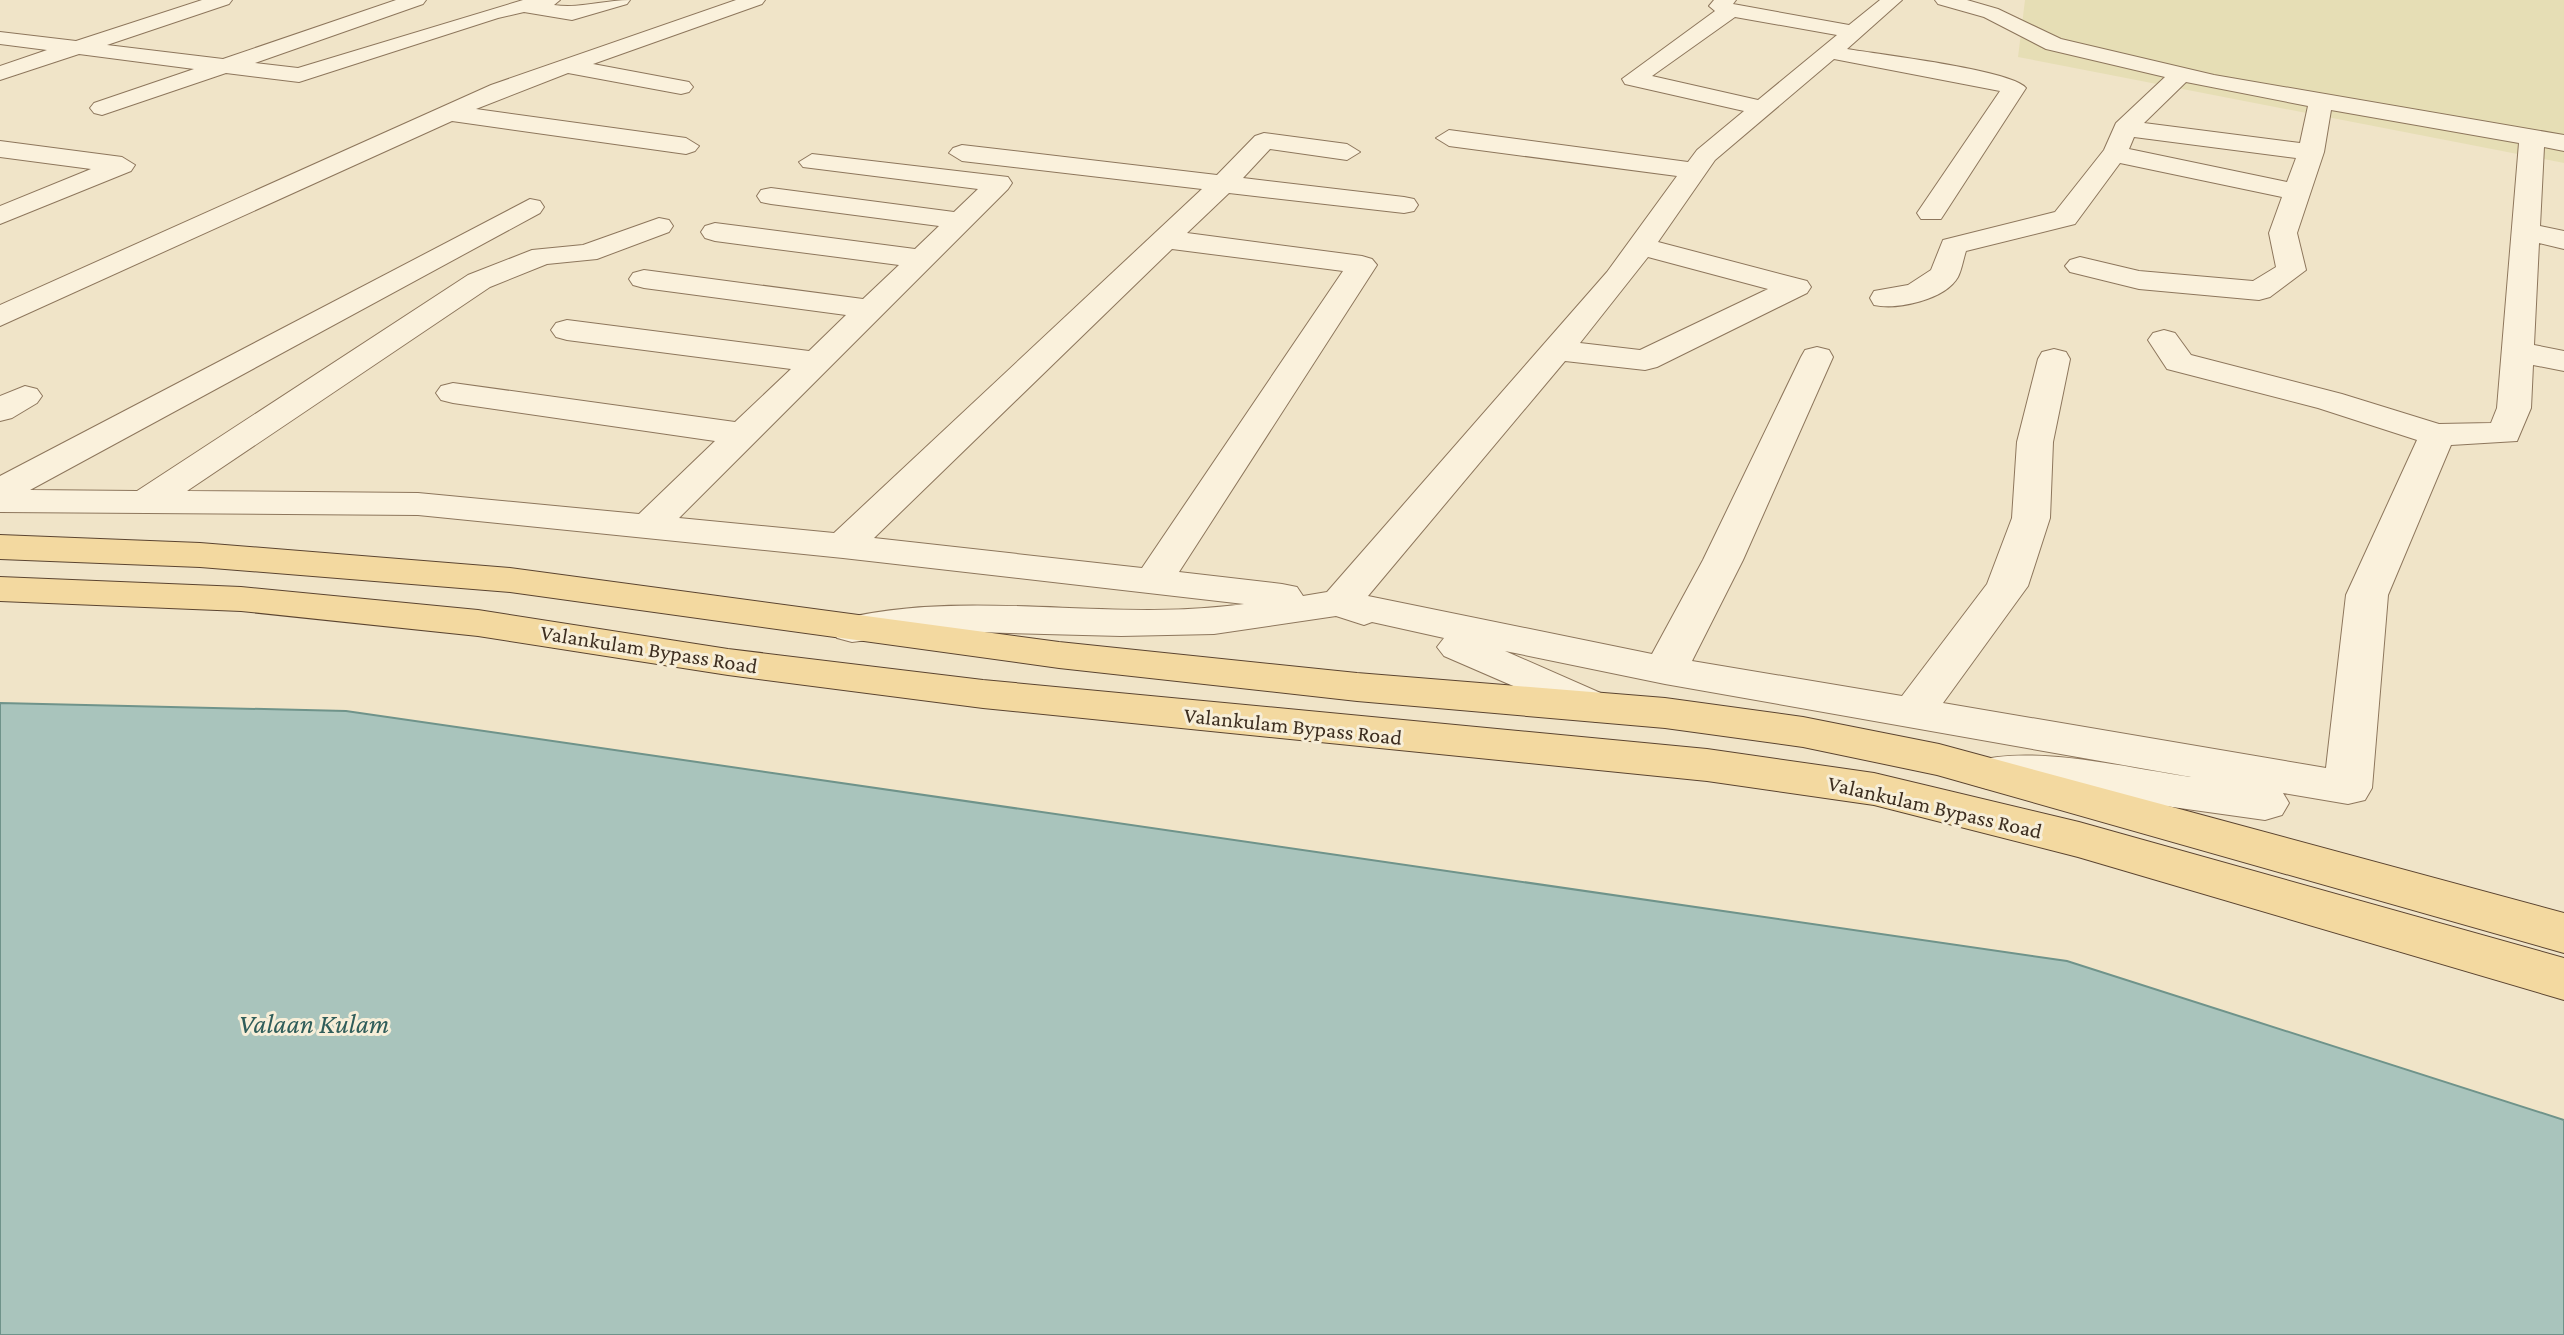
<svg xmlns="http://www.w3.org/2000/svg" width="2564" height="1335" font-family="'Crimson Pro',serif">
  <style>
    .farmland { fill: #e6deb5 }
    .water { fill: #a9c4bc; stroke: #6f938a; stroke-width: 2 }
    .lines { fill: none; stroke-linecap: round; stroke-linejoin: round }
    .minor-casing { stroke: #8d765c; stroke-width: 2 }
    .major-casing { stroke: #5b4430; stroke-width: 2 }
    .minor { fill: #faf1dc; fill-rule: evenodd }
    .major { fill: #f3d9a0; fill-rule: evenodd }
    .labels { text-anchor: middle; dominant-baseline: central; stroke-width: 6; stroke-linejoin: round; paint-order: stroke }
    .street-label { font-size: 22px; fill: #3d2e20; stroke: #f7eed8 }
    .near-water-label { font-size: 28px; font-style: italic; fill: #2f5d5a; stroke: #f7eed8 }
  </style>
  <rect width="100%" height="100%" fill="#f0e4c8"/>
  <polygon class="farmland" points="2025,0 2564,0 2564,163 2018,57"/>
  <polygon class="water" points="0,703 346,711 2067,961 2564,1120 2564,1335 0,1335"/>
  <g class="lines">
    <defs>
      <g id="minor">
        <path d="M202,0H232L229,4L107,45L223,59L396,0H426L423,4L255,63L298,68L523,0H560L554,5C579,9 604,0 630,0L627,4L572,20L524,12L498,18L299,82L226,73L102,115L94,113L90,108L94,103L194,69L79,54L0,80V66L47,50L0,44V32L76,41Z"/>
        <polygon points="736,0 765,0 762,4 593,64 689,82 693,87 689,92 681,94 568,73 476,109 686,138 699,146 695,151 686,154 452,121 0,326 0,305 491,85"/>
        <path d="M1714,0H1736L1733,4L1849,25L1880,0H1902L1847,49C1876,54 2012,70 2026,88L1941,219H1921L1917,213L2000,91L1834,59L1715,160L1658,242L1807,281L1811,287L1807,293L1657,367L1645,370L1565,361L1368,596L1652,654L1703,560L1801,357L1805,350L1817,347L1829,350L1833,357L1743,560L1692,661L1902,696L1987,584L2012,518L2017,442L2038,359L2042,352L2054,349L2066,352L2070,359L2053,442L2050,518L2028,586L1943,703L2326,768L2346,595L2417,440L2318,408L2167,369L2148,340L2153,333L2164,330L2175,333L2191,355L2342,394L2439,424L2491,423L2497,408L2519,143L2331,110L2324,152L2297,233L2306,270L2270,297L2259,300L2139,289L2070,272L2065,266L2070,260L2080,257L2139,271L2253,281L2276,267L2269,233L2282,197L2120,163L2075,224L1966,251C1963,260 1962,269 1958,277C1945,300 1897,310 1874,305L1870,298L1874,291L1908,285L1931,270L1943,240L2055,212L2104,150L2116,123L2165,77L2046,49L1984,17L1938,4L1935,0H1967L1998,9L2061,39L2214,75L2564,135V151L2544,147L2540,226L2564,231V249L2539,243L2534,345L2564,351V371L2533,365L2531,408L2517,441L2451,445L2388,595L2372,788L2365,800L2348,804L2283,793L2289,803L2282,815L2265,820L2044,789H1988L1971,784L1964,773L1971,762C2035,744 2126,768 2191,777L1665,684L1505,651L1612,698L1619,708L1612,718L1596,722L1444,656L1437,647L1444,638L1372,622L1364,625L1336,616L1214,634L1121,636L938,631L852,642L837,638L831,629L837,620C970,587 1109,623 1244,604L843,558L418,515L0,512V476L530,199L540,201L544,207L540,213L30,490L137,491L468,275L532,250L583,245L659,218L669,220L673,226L669,232L597,259L547,264L490,287L187,491L418,493L639,514L715,441L453,403L441,400L436,393L441,386L453,383L735,422L791,369L567,340L556,337L551,330L556,323L567,320L809,351L846,315L644,288L633,285L629,279L633,273L644,270L863,299L899,265L715,241L705,238L701,232L705,226L715,223L915,249L939,226L771,204L761,202L757,196L761,190L771,188L954,212L978,189L803,167L799,162L812,154L1008,177L1012,183L1008,189L679,518L834,533L1202,189L962,161L949,153L953,148L962,145L1217,175L1255,136L1264,133L1347,144L1360,152L1347,160L1270,149L1243,178L1404,197L1414,199L1418,205L1414,211L1404,213L1229,193L1187,233L1362,256L1372,259L1377,265L1179,572L1282,584L1297,587L1303,596L1327,592L1607,272L1677,176L1449,146L1436,138L1449,130L1688,162L1697,150L1744,111L1625,84L1622,79L1715,11L1709,6ZM1735,17L1837,35L1758,100L1652,76ZM2186,82L2308,106L2300,143L2144,123ZM2134,137L2296,158L2287,182L2129,149ZM1172,249L1343,271L1142,568L874,538ZM1648,257L1768,289L1640,350L1580,343Z"/>
        <polygon points="0,141 122,157 135,165 131,171 0,224 0,206 91,169 0,157"/>
        <polygon points="25,386 37,389 42,396 37,403 12,418 0,421 0,396"/>
      </g>
      <g id="major">
        <polygon points="0,535 200,543 510,568 1059,642 1357,673 1665,698 1803,717 1939,744 2564,913 2564,953 1937,775 1803,747 1665,728 1357,701 1059,668 510,592 200,567 0,559"/>
        <polygon points="0,577 241,587 478,610 728,649 983,680 1707,749 1874,773 2079,822 2564,958 2564,1000 2078,857 1874,805 1707,781 983,708 728,675 478,636 241,611 0,601"/>
      </g>
    </defs>
    <use href="#minor" class="minor-casing"/>
    <use href="#major" class="major-casing"/>
    <use href="#minor" class="minor"/>
    <use href="#major" class="major"/>
  </g>
  <g class="labels">
    <g class="street-label">
      <text transform="translate(649 649) rotate(9)">Valankulam Bypass Road</text>
      <text transform="translate(1293 726) rotate(6)">Valankulam Bypass Road</text>
      <text transform="translate(1935 807) rotate(13)">Valankulam Bypass Road</text>
    </g>
    <g class="near-water-label">
      <text x="314" y="1023">Valaan Kulam</text>
    </g>
  </g>
</svg>
